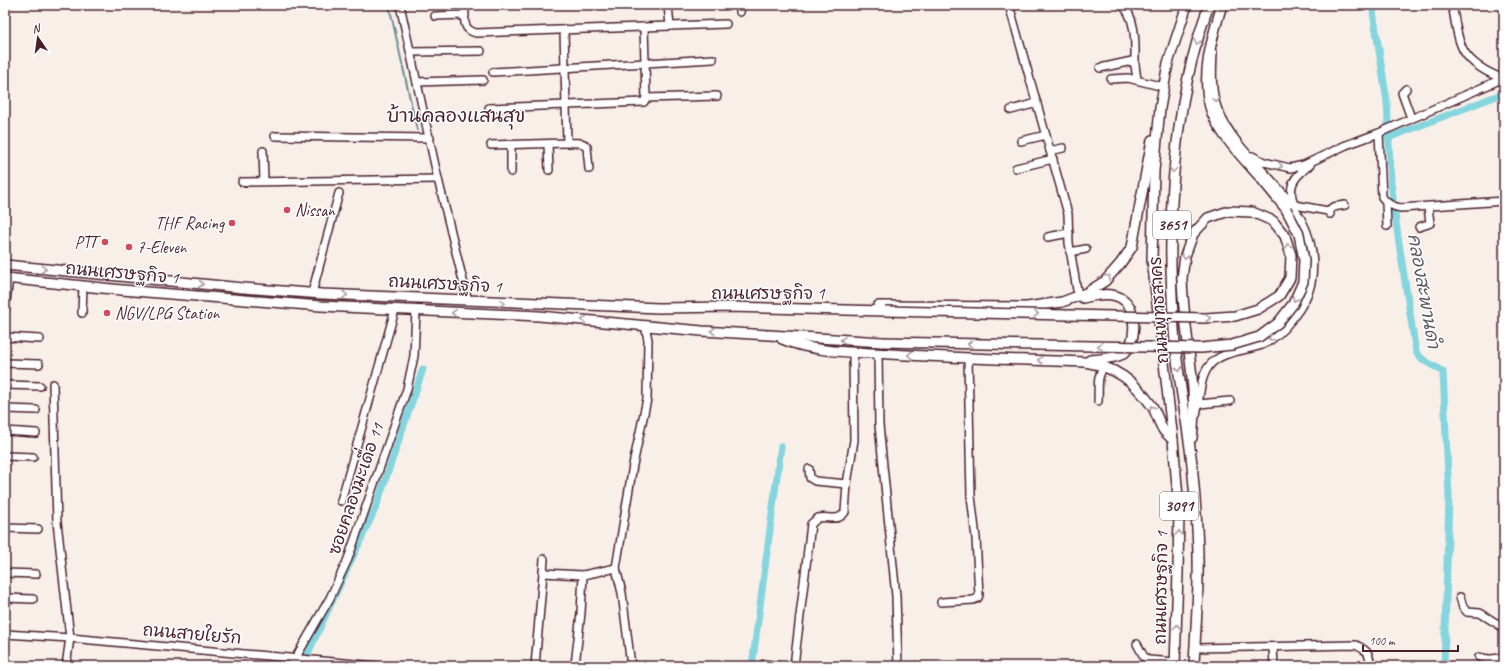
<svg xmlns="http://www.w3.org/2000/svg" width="1509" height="671" font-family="Caveat,'Playpen Sans Thai',sans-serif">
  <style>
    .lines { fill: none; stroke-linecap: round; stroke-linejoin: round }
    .stream { stroke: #6d8c96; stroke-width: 2 }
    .canal { stroke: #84d5de; stroke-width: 7 }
    .minor-casing { stroke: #4a1f2b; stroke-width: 10 }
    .major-casing { stroke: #4a1f2b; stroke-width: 12 }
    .minor { stroke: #fff; stroke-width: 7 }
    .major { stroke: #fff; stroke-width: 9 }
    .major-bridge-casing { stroke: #4a1f2b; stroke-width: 12; stroke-linecap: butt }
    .major-bridge { stroke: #fff; stroke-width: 9 }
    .oneway { stroke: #ae9aa0 }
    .poi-dot { fill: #d1495b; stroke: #fff; stroke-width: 1.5 }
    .labels { text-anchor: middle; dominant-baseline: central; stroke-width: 3; stroke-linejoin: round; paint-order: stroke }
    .shield { fill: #fff; stroke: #80626b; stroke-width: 1 }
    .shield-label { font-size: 16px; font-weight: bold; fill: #4a1f2b }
    .poi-label { font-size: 17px; fill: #4a1f2b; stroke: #fff; text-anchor: start }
    .street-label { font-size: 17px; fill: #4a1f2b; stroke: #fff }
    .water-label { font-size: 18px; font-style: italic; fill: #5b5661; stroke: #fff }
    .quarter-label { font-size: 19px; fill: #4a1f2b; stroke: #fff }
  </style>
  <rect width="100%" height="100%" fill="#f8efe9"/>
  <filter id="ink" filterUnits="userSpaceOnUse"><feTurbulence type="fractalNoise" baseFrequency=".025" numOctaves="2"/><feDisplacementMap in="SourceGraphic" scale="8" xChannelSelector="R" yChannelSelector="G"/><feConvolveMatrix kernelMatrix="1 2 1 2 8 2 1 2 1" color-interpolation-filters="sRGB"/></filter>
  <g filter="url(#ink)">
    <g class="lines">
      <polyline class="stream" points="389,5 417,130"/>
      <g class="canal">
        <path d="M1372,5L1387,102L1391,183L1398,237L1416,352C1423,363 1432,363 1443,372L1449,497L1444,666"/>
        <polyline points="1388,138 1504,93"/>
        <polyline points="302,666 376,507 423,369"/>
        <polyline points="752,666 781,446"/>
      </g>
      <defs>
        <g id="minor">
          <polyline points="400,5 438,179 468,301"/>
          <path d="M465,5C465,18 461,29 476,33L726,24"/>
          <polyline points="668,5 670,26"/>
          <polyline points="1009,5 1068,214 1069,243 1078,296"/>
          <path d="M1122,5C1137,18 1135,46 1135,65"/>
          <path d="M1452,5C1455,18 1456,33 1461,45C1467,62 1486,72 1501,78"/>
          <polyline points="740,12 741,5"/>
          <polyline points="435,16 465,15"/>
          <polyline points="411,52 481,51"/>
          <polyline points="1100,68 1132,61 1135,65 1137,80"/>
          <polyline points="493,72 713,59"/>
          <polyline points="1111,79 1128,78 1164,87"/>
          <polyline points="417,82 483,80"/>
          <polyline points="1406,89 1402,93 1411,118"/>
          <polyline points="646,98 717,96"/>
          <polyline points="489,108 644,102 646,98 644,27"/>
          <polyline points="1011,110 1037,103"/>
          <path d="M1379,133L1382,197C1387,204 1393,207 1401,208L1504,201"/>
          <polyline points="275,136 430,138"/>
          <polyline points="1021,141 1046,135"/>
          <path d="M567,143C574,143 583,141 587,147L589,169"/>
          <polyline points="548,144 549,170"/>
          <polyline points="491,145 567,143 564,31"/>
          <polyline points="511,145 511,172"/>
          <polyline points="263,151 264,181"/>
          <polyline points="1050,151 1063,148"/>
          <polyline points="1252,156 1264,162 1290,168 1304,165 1346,145 1379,133 1504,78"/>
          <polyline points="1016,168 1053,159"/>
          <polyline points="242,182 438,179"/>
          <polyline points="1386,203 1387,226"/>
          <path d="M1294,205C1287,185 1294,177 1310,165"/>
          <polyline points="1295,205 1328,211 1330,214"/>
          <polyline points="1328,211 1333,207 1345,205"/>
          <polyline points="1419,227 1428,224 1430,223 1428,207"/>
          <polyline points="1048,237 1069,233"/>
          <polyline points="1070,252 1086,249"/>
          <polyline points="312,293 339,193"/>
          <polyline points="5,310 9,278"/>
          <polyline points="82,313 83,286"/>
          <polyline points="5,337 40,339"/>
          <polyline points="878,353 879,425 896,596 898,666"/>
          <polyline points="5,363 39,364"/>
          <polyline points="53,384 57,522 70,638 66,666"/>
          <polyline points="5,385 40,386"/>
          <path d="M1098,401C1099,389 1096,376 1104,367"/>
          <polyline points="1199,404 1230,401"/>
          <polyline points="5,409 36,410"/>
          <path d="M1196,415C1200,400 1199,379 1209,366C1221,351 1245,351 1262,345C1282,336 1307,304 1311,283C1326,202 1244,173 1218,110C1211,93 1212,72 1213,53"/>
          <polyline points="5,431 36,433"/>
          <polyline points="5,456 33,457"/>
          <polyline points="809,469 810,478 815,481 847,484"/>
          <polyline points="341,501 395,310"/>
          <polyline points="5,528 38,529"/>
          <polyline points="544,559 543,573 583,575 616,568"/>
          <polyline points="5,573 36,574"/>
          <polyline points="1460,597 1463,607 1467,612 1480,613 1504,628"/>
          <polyline points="5,598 33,599"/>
          <polyline points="941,602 973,600 978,598 979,595 976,538 971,496 968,359"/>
          <polyline points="5,634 70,638 377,666"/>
          <polyline points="1137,644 1144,657 1148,660 1175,662"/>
          <polyline points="1273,647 1274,666"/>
          <path d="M1195,648L1356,645C1368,651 1369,653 1371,666"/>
          <path d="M1479,657C1488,660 1494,660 1502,657L1504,652"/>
          <polyline points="764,664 779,666"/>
          <polyline points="575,665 581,613 583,575"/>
          <polyline points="291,666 330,598 348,559 407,389 414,356 416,311"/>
          <polyline points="535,666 543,573"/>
          <polyline points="631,666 622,593 616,568 633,465 647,399 648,340 645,325"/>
          <path d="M794,666L811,524L818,518C828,516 839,522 845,512L847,484L854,440L853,352"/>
        </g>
        <g id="major">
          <path d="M1222,5C1212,37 1199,80 1212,113C1222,137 1242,157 1259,176C1268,187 1277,198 1286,209"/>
          <polyline points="5,265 243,288 322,294 659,308 730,307 885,311"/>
          <polyline points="5,278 122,290 321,306 539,316 702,331 882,342"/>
          <path d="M1182,278C1183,330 1199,388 1192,438"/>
          <path d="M1083,298C1096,295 1114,291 1125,301C1137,311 1137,344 1123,354C1114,359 1100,359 1090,360"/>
          <polyline points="878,306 1027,307 1062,302 1086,293 1105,281 1120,264 1132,247 1152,140"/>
          <path d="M782,339C814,353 856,352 890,354C955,358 1020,360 1085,362C1116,367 1134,381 1152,406C1157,414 1159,424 1164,431C1167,434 1170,437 1173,440"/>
          <polyline points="1175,666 1178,572 1179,509 1173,440 1152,260 1154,171 1160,108 1168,63 1187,5"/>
          <path d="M1194,666C1195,636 1198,606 1198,576C1199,542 1196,508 1193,475C1189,426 1177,378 1174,329C1166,223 1172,105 1209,5"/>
        </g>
      </defs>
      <use href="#minor" class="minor-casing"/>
      <use href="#major" class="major-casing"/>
      <use href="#minor" class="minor"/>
      <use href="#major" class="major"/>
      <defs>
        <g id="major-bridge">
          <polyline points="885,311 1205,318 1235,316 1258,309 1279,296 1290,278 1291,255 1285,236 1273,221 1252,212 1229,211 1208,218 1193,234 1185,256 1182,278"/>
          <polyline points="882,342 1201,348 1232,345 1259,337 1278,323 1293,304 1303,282 1304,260 1299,234 1286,209"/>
        </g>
      </defs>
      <use href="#major-bridge" class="major-bridge-casing"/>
      <use href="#major-bridge" class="major-bridge"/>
    </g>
    <defs><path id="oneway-chevron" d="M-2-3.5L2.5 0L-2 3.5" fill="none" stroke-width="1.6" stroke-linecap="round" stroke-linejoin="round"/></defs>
    <g class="oneway">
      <use href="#oneway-chevron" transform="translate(1197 42) rotate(107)"/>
      <use href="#oneway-chevron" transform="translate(1216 100) rotate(77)"/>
      <use href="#oneway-chevron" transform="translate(1280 166) rotate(12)"/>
      <use href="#oneway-chevron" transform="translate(1173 170) rotate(98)"/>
      <use href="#oneway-chevron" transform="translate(1288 246) rotate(-108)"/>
      <use href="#oneway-chevron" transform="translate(1185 257) rotate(102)"/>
      <use href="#oneway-chevron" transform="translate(44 269) rotate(6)"/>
      <use href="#oneway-chevron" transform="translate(1108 277) rotate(-45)"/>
      <use href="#oneway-chevron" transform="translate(201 284) rotate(6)"/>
      <use href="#oneway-chevron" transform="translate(345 295) rotate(3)"/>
      <use href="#oneway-chevron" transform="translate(1295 299) rotate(115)"/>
      <use href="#oneway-chevron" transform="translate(502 303) rotate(2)"/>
      <use href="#oneway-chevron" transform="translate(454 313) rotate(-177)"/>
      <use href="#oneway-chevron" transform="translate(1036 314) rotate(1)"/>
      <use href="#oneway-chevron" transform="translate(1208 318) rotate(-2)"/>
      <use href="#oneway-chevron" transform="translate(584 320) rotate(-176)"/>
      <use href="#oneway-chevron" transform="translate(713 331) rotate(-176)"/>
      <use href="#oneway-chevron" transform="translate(1271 338) rotate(145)"/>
      <use href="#oneway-chevron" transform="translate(843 340) rotate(-176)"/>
      <use href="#oneway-chevron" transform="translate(970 344) rotate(-179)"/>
      <use href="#oneway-chevron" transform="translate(1100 346) rotate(-179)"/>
      <use href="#oneway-chevron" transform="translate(910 355) rotate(-177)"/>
      <use href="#oneway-chevron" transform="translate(1040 360) rotate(-178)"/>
      <use href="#oneway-chevron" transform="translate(1179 369) rotate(82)"/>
      <use href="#oneway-chevron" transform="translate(1152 408) rotate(-122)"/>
      <use href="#oneway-chevron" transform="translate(1179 533) rotate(-90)"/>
      <use href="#oneway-chevron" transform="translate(1177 627) rotate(-87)"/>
    </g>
  </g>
  <g class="poi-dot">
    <circle cx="287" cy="210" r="4"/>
    <circle cx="232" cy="223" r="4"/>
    <circle cx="105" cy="242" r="4"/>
    <circle cx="129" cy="247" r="4"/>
    <circle cx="107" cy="313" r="4"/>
  </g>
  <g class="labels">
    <g class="shield">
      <rect x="1153" y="211" width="38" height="28" rx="3"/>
      <rect x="1160" y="492" width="38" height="28" rx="3"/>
    </g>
    <g class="shield-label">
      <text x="1172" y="225">3651</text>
      <text x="1179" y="506">3091</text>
    </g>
    <g class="poi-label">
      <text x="295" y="210">Nissan</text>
      <text x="224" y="223" text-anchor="end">THF Racing</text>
      <text x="97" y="242" text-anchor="end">PTT</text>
      <text x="137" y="247">7-Eleven</text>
      <text x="115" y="313">NGV/LPG Station</text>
    </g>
    <g class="street-label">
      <text transform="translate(122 273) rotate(5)">ถนนเศรษฐกิจ 1</text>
      <text transform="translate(445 284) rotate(3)">ถนนเศรษฐกิจ 1</text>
      <text x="768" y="293">ถนนเศรษฐกิจ 1</text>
      <text transform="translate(1159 310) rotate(-94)">ถนนพุทธสาคร</text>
      <text transform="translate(356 489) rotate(-71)">ซอยคลองมะเดื่อ 11</text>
      <text transform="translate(1161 588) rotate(-89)">ถนนเศรษฐกิจ 1</text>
      <text transform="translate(192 634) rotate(5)">ถนนสายใยรัก</text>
    </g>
    <g class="water-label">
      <text transform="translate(1424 291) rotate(80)">คลองสะพานดำ</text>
    </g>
    <g class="quarter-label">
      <text x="456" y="116">บ้านคลองแสนสุข</text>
    </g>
  </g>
  <rect width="1509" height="671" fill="none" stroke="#fff" stroke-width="20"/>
  <rect x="10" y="10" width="1489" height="651" fill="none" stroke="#4a1f2b" stroke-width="1.5" filter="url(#ink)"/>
  <g transform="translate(38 38) rotate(347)" stroke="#ffffff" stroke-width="3" paint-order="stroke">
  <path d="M0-3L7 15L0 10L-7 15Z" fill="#4a1f2b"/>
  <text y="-6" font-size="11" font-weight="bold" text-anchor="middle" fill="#4a1f2b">N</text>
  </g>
  <path d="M1363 645v6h95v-6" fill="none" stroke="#4a1f2b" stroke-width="2"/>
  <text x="1369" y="645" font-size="12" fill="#4a1f2b" stroke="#ffffff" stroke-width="3" paint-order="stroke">100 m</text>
</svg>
